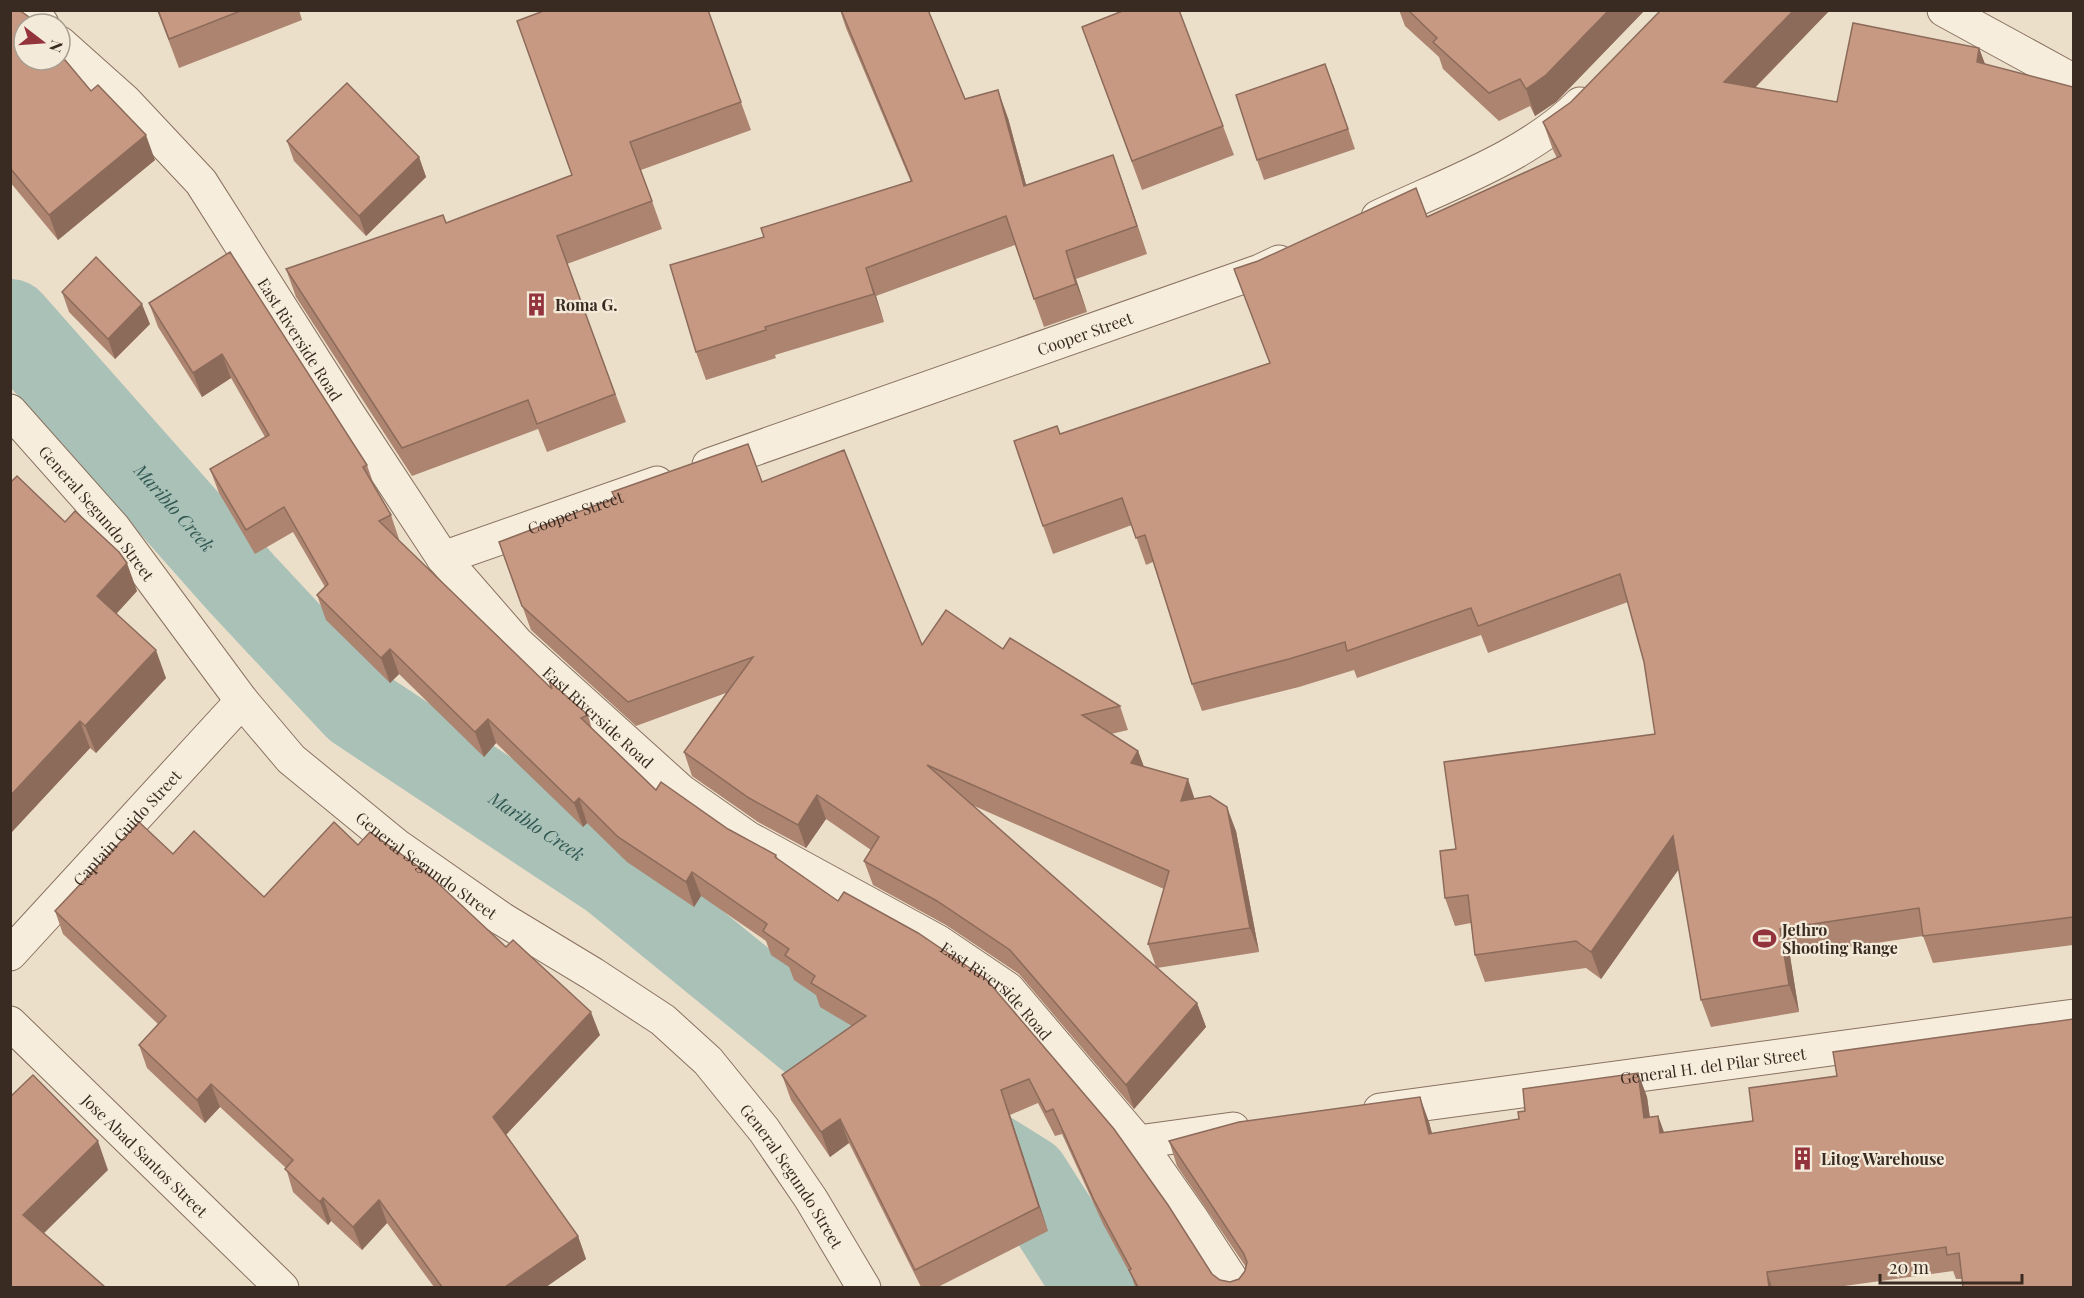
<svg xmlns="http://www.w3.org/2000/svg" width="2084" height="1298" font-family="'Playfair Display',serif">
  <style>
    .lines { fill: none; stroke-linecap: round; stroke-linejoin: round }
    .river { stroke: #aac1b8; stroke-width: 86 }
    .minor-casing { stroke: #88715f; stroke-width: 35 }
    .minor { stroke: #f7eddd; stroke-width: 33 }
    .wall { fill: #ac8470; fill-rule: evenodd }
    .shaded-wall { fill: #8c6b5b }
    .building { fill: #c89982; stroke: #8c6b5b; stroke-width: 1.5 }
    .labels { text-anchor: middle; dominant-baseline: central; stroke-width: 4.5; stroke-linejoin: round; paint-order: stroke }
    .poi-label { font-size: 16px; font-weight: bold; fill: #392b22; stroke: #f4ead9; text-anchor: start }
    .street-label { font-size: 16px; fill: #392b22; stroke: #f4ead9 }
    .water-label { font-size: 18px; font-style: italic; fill: #325852; stroke: #f4ead9 }
  </style>
  <rect width="100%" height="100%" fill="#ecdfca"/>
  <g class="lines">
    <path class="river" id="s1" d="M10,322L242,584L357,707L612,876L839,1061L1027,1178L1090,1277L1093,1288"/>
    <defs>
      <g id="minor">
        <polyline points="32,10 42,24"/>
        <polyline points="1944,10 2074,81"/>
        <path id="s2" d="M60,43L125,101L201,182L347,412L443,558L517,643L681,791L748,838L937,941L1008,989L1138,1142L1192,1219L1237,1288"/>
        <path d="M1378,217C1445,185 1527,157 1580,104"/>
        <path id="s3" d="M10,411L114,528L242,701L291,759L396,845L502,919L593,974L663,1020L708,1061L764,1130L811,1199L864,1288"/>
        <path id="s4" d="M709,465L1260,271L1279,262"/>
        <path id="s5" d="M443,558L657,483"/>
        <path id="s6" d="M10,954L242,701"/>
        <path id="s7" d="M10,1023L282,1288"/>
        <path id="s8" d="M1380,1110L2074,1016"/>
        <polyline points="1138,1142 1233,1129"/>
      </g>
    </defs>
    <use href="#minor" class="minor-casing"/>
    <use href="#minor" class="minor"/>
  </g>
  <g class="wall">
    <polygon points="10,10 91,91 155,160 58,240 10,182"/>
    <polygon points="157,10 299,10 302,20 179,68"/>
    <polygon points="546,10 709,10 708,11 751,130 641,170 662,229 567,264 626,422 547,452 538,429 412,476 296,297 286,269 446,223 572,175"/>
    <polygon points="840,10 928,10 965,99 1008,118 1026,185 1123,183 1147,254 1076,279 1087,312 1044,327 1015,245 876,296 884,322 775,355 776,358 706,380 696,352 764,237 911,182 846,28"/>
    <polygon points="1399,10 1645,10 1556,102 1535,116 1530,106 1499,121 1443,69 1439,57 1405,26"/>
    <polygon points="1661,10 1830,10 1755,88 1837,102 1979,48 1985,64 2073,87 2073,945 1933,963 1923,936 1790,956 1799,1012 1711,1027 1701,1000 1679,869 1601,979 1586,968 1485,982 1475,955 1471,923 1455,926 1445,898 1456,849 1655,734 1644,662 1628,602 1488,653 1481,635 1357,678 1354,670 1299,687 1202,711 1192,684 1153,562 1146,565 1132,525 1053,554 1043,526 1060,434 1269,364 1427,217 1557,158 1553,150 1543,122 1571,102"/>
    <polygon points="1082,27 1223,126 1234,155 1142,190"/>
    <polygon points="1333,84 1355,149 1264,180 1257,160"/>
    <polygon points="287,141 419,157 426,177 366,236 294,161"/>
    <polygon points="230,252 367,465 375,488 391,515 399,539 398,540 552,689 588,715 592,729 656,790 776,855 778,859 838,901 918,933 1212,1274 1220,1280 1230,1282 1239,1279 1245,1271 1246,1267 1177,1166 1169,1141 1429,1122 1432,1133 1519,1119 1525,1111 1638,1073 1647,1097 1650,1117 1658,1116 1664,1132 1753,1121 1837,1076 2073,1019 1962,1279 1956,1279 1953,1271 1837,1287 1135,1287 1132,1277 1103,1224 1062,1134 1055,1136 1038,1103 1010,1115 1048,1231 938,1287 921,1287 849,1143 830,1157 791,1100 782,1075 852,1026 820,1007 816,995 794,980 789,967 771,955 766,941 701,896 694,907 627,862 587,823 583,827 496,743 484,757 399,674 390,683 326,620 317,595 325,587 293,532 255,554 219,493 210,469 265,437 231,378 202,397 158,327 149,303"/>
    <polygon points="62,292 150,324 115,359 69,312"/>
    <path d="M762,482L922,645L1003,649L1120,706L1128,730L1111,734L1138,751L1144,767L1195,799L1236,831L1259,952L1157,968L1197,1003L1206,1027L1134,1109L1019,974L946,925L873,885L864,861L871,850L826,819L806,848L758,822L692,776L684,752L726,693L636,726L531,630L499,542ZM972,805L1164,889L1148,944L1156,967Z"/>
    <polygon points="10,483 137,591 116,614 166,678 96,753 90,748 10,834"/>
    <polygon points="358,845 600,1035 506,1135 578,1236 586,1259 546,1287 434,1287 387,1223 362,1250 331,1221 328,1225 293,1192 286,1168 220,1107 205,1123 147,1068 139,1045 158,1024 63,934 55,911 173,854 264,897"/>
  </g>
  <g class="shaded-wall">
    <polygon points="1609,10 1645,10 1556,102 1535,116 1526,89"/>
    <polygon points="1794,10 1830,10 1734,109 1724,82"/>
    <polygon points="1979,48 1989,75 1977,62"/>
    <polygon points="998,90 1008,118 1034,214 1024,186"/>
    <polygon points="146,135 155,160 58,240 49,215"/>
    <polygon points="1113,155 1123,183 1147,254 1137,226"/>
    <polygon points="419,157 426,177 366,236 359,216"/>
    <polygon points="1066,251 1076,279 1087,312 1076,284"/>
    <polygon points="866,268 876,296 884,322 874,294"/>
    <polygon points="142,304 150,324 115,359 108,339"/>
    <polygon points="222,354 231,378 202,397 193,373"/>
    <polygon points="127,563 137,591 107,624 97,596"/>
    <polygon points="390,649 399,674 390,683 381,658"/>
    <polygon points="156,650 166,678 96,753 85,726"/>
    <polygon points="488,719 496,743 484,757 475,732"/>
    <polygon points="80,721 90,748 10,834 10,796"/>
    <polygon points="1138,751 1147,775 1131,763"/>
    <polygon points="1188,779 1196,803 1181,801"/>
    <polygon points="817,795 826,819 806,848 798,825"/>
    <polygon points="579,798 587,823 583,827 574,803"/>
    <polygon points="1227,807 1236,831 1259,952 1250,928"/>
    <polygon points="1673,836 1683,863 1601,979 1591,952"/>
    <polygon points="692,872 701,896 694,907 686,882"/>
    <polygon points="1780,929 1790,956 1799,1012 1789,985"/>
    <polygon points="1197,1003 1206,1027 1134,1109 1126,1085"/>
    <polygon points="591,1012 600,1035 501,1140 493,1117"/>
    <polygon points="1638,1073 1647,1097 1653,1142 1644,1118"/>
    <polygon points="211,1084 220,1107 205,1123 197,1100"/>
    <polygon points="1001,1090 1010,1115 1048,1231 1039,1207"/>
    <polygon points="1420,1097 1429,1122 1438,1158 1429,1134"/>
    <polygon points="1658,1116 1667,1141 1660,1133"/>
    <polygon points="840,1119 849,1143 830,1157 821,1132"/>
    <polygon points="98,1141 108,1170 33,1244 23,1215"/>
    <polygon points="323,1198 331,1221 328,1225 320,1202"/>
    <polygon points="379,1200 387,1223 362,1250 353,1227"/>
    <polygon points="578,1236 586,1259 546,1287 505,1287"/>
    <polygon points="1767,1272 1772,1287 1769,1287"/>
  </g>
  <g class="building">
    <polygon points="10,10 19,10 29,17 33,24 24,24 24,60 60,60 60,54 91,91 98,85 146,135 49,215 10,168"/>
    <polygon points="158,10 243,10 169,39"/>
    <polygon points="546,10 708,10 741,102 630,142 652,201 557,236 615,394 537,424 528,400 402,448 286,269 443,215 446,223 572,175 517,21"/>
    <polygon points="841,10 928,10 965,99 998,90 1024,186 1113,155 1137,226 1066,251 1076,284 1034,299 1006,216 866,268 874,294 765,327 766,330 696,352 670,265 764,237 761,228 912,181"/>
    <polygon points="1125,10 1179,10 1223,126 1132,161 1082,27"/>
    <polygon points="1408,10 1609,10 1546,75 1526,89 1520,79 1489,93 1433,42 1437,38"/>
    <polygon points="1661,10 1794,10 1724,82 1837,102 1853,23 1979,48 1977,62 2073,87 2073,917 1923,936 1919,908 1780,929 1789,985 1701,1000 1673,836 1591,952 1576,941 1475,955 1468,895 1445,898 1440,851 1456,849 1444,762 1655,734 1644,662 1620,574 1478,626 1471,608 1347,651 1345,642 1289,659 1192,684 1145,535 1136,538 1122,498 1043,526 1014,441 1057,426 1060,434 1270,363 1234,269 1258,261 1416,188 1427,217 1561,156 1543,122 1571,102"/>
    <polygon points="1325,64 1348,129 1257,160 1236,95"/>
    <polygon points="347,83 419,157 359,216 287,141"/>
    <polygon points="230,252 367,465 363,467 391,515 379,521 552,689 549,681 588,715 581,718 656,790 661,782 728,829 776,855 775,857 838,901 844,892 918,933 986,979 1114,1129 1168,1205 1212,1274 1220,1280 1230,1282 1239,1279 1245,1271 1247,1262 1244,1254 1169,1141 1239,1122 1420,1097 1429,1134 1519,1119 1518,1112 1525,1111 1523,1089 1638,1073 1644,1118 1658,1116 1660,1133 1753,1121 1749,1088 1837,1076 1833,1052 2073,1019 2073,1287 1963,1287 1959,1253 1947,1255 1946,1247 1767,1272 1769,1287 1138,1287 1129,1270 1131,1269 1094,1200 1053,1109 1046,1112 1029,1079 1001,1090 1039,1207 915,1270 840,1119 821,1132 782,1075 866,1016 811,983 815,976 785,955 789,949 763,931 767,924 692,872 686,882 618,837 579,798 574,803 488,719 475,732 390,649 381,658 317,595 328,584 284,507 246,530 210,469 269,435 222,354 193,373 149,303"/>
    <polygon points="96,257 142,304 108,339 62,292"/>
    <polygon points="748,444 762,482 844,450 922,645 946,610 1003,649 1010,638 1120,706 1082,715 1138,751 1131,763 1188,779 1181,801 1210,796 1227,807 1250,928 1148,944 1169,871 927,765 1197,1003 1126,1085 1010,950 937,901 864,861 879,837 817,795 798,825 749,798 684,752 753,657 628,702 522,606 499,542 615,498 612,492"/>
    <polygon points="17,476 65,522 75,511 119,552 127,563 97,596 156,650 85,726 80,721 10,796 10,483"/>
    <polygon points="139,822 173,854 194,831 264,897 334,822 358,845 370,832 426,872 506,947 513,940 591,1012 493,1117 578,1236 505,1287 442,1287 379,1200 353,1227 323,1198 320,1202 285,1169 293,1160 211,1084 197,1100 139,1045 166,1016 55,911"/>
    <polygon points="33,1075 98,1141 23,1215 105,1287 10,1287 10,1097"/>
  </g>
  <defs>
    <symbol id="building-bare" viewBox="-9 -9 18 18"><path d="M-4-6H4V6H1V3H-1V6H-4ZM-2.5-4.3h1.7v1.8h-1.7ZM.8-4.3h1.7v1.8H.8ZM-2.5-1h1.7V.8h-1.7ZM.8-1h1.7V.8H.8Z" fill="#93333c" stroke="#f4ead9" stroke-width="2.5" paint-order="stroke"/></symbol>
    <symbol id="stadium-bare" viewBox="-9 -9 18 18"><path d="M0-5a6.5 5 0 1 0 0 10a6.5 5 0 1 0 0-10ZM-3.5-1.8h7v3.6h-7Z" fill="#93333c" stroke="#f4ead9" stroke-width="2.5" paint-order="stroke"/></symbol>
  </defs>
  <g fill-rule="evenodd">
    <use href="#building-bare" x="520" y="288" width="33" height="33"/>
    <use href="#stadium-bare" x="1748" y="922" width="33" height="33"/>
    <use href="#building-bare" x="1786" y="1142" width="33" height="33"/>
  </g>
  <g class="labels">
    <g class="poi-label">
      <text x="555" y="304">Roma G.</text>
      <text x="1782" y="929">Jethro<tspan x="1782" dy="18">Shooting Range</tspan></text>
      <text x="1821" y="1158">Litog Warehouse</text>
    </g>
    <g class="street-label">
      <text stroke="none"><textPath href="#s4" startOffset="398">Cooper Street</textPath></text>
      <text stroke="none"><textPath href="#s2" startOffset="384">East Riverside Road</textPath></text>
      <text stroke="none"><textPath href="#s5" startOffset="140">Cooper Street</textPath></text>
      <text stroke="none"><textPath href="#s3" startOffset="134">General Segundo Street</textPath></text>
      <text stroke="none"><textPath href="#s2" startOffset="868">East Riverside Road</textPath></text>
      <text stroke="none"><textPath href="#s6" startOffset="172">Captain Guido Street</textPath></text>
      <text stroke="none"><textPath href="#s3" startOffset="620">General Segundo Street</textPath></text>
      <text stroke="none"><textPath href="#s2" startOffset="1354">East Riverside Road</textPath></text>
      <text stroke="none"><textPath href="#s8" startOffset="336">General H. del Pilar Street</textPath></text>
      <text stroke="none"><textPath href="#s7" startOffset="189">Jose Abad Santos Street</textPath></text>
      <text stroke="none"><textPath href="#s3" startOffset="1106">General Segundo Street</textPath></text>
    </g>
    <g class="water-label">
      <text stroke="none"><textPath href="#s1" startOffset="248">Mariblo Creek</textPath></text>
      <text stroke="none"><textPath href="#s1" startOffset="734">Mariblo Creek</textPath></text>
    </g>
  </g>
  <rect width="2084" height="1298" fill="none" stroke="#392b22" stroke-width="24"/>
  <g transform="translate(42 42) rotate(107)"><circle r="28" fill="#f4ead9" stroke="#a99e90" stroke-width="1.5"/>
  <path d="M0-4.5L10 22L0 15L-10 22Z" fill="#93333c"/>
  <text y="-9" font-size="16" font-weight="bold" text-anchor="middle" fill="#392b22">N</text>
  </g>
  <path d="M1880 1274v9h142v-9" fill="none" stroke="#392b22" stroke-width="3"/>
  <text x="1889" y="1274" font-size="18" fill="#392b22" stroke="#f4ead9" stroke-width="4.5" paint-order="stroke">20 m</text>
</svg>
